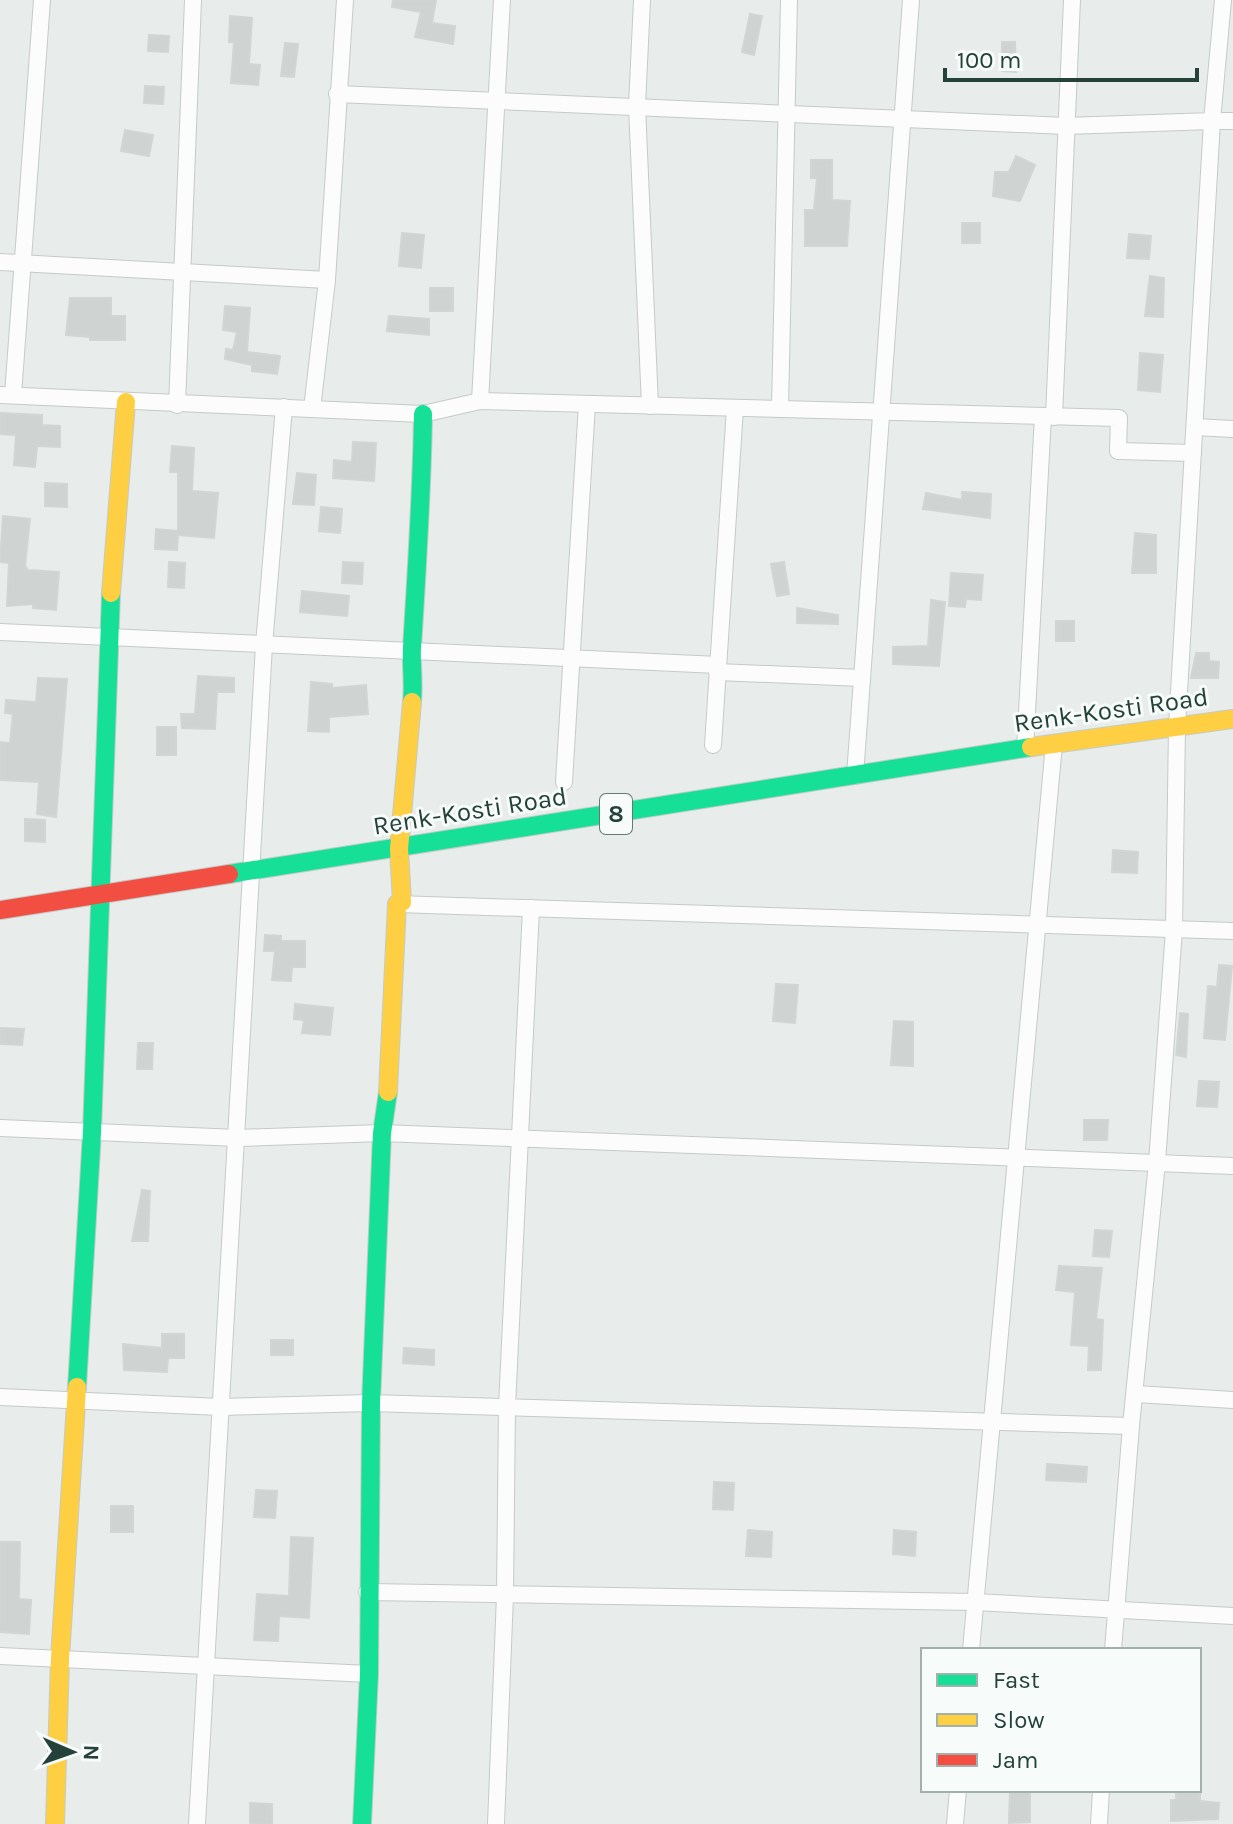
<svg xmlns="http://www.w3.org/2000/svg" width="1233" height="1824" font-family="Karla,sans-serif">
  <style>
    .building { fill: #cfd4d2; stroke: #d1d6d4; stroke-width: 2 }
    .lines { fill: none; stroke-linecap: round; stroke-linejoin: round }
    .street-casing { stroke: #c5cac8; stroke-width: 18 }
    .fast-casing { stroke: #c3cbc8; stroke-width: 20 }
    .slow-casing { stroke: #c3cbc8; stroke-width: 20 }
    .jam-casing { stroke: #c3cbc8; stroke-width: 20 }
    .street { stroke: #fcfcfc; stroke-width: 16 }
    .fast { stroke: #16e098; stroke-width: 18 }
    .slow { stroke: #ffcf43; stroke-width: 18 }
    .jam { stroke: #f24e42; stroke-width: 18 }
    .labels { text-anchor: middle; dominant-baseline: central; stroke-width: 6; stroke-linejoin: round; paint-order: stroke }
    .shield { fill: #f7fbf9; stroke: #637a73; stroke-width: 2 }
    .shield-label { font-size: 24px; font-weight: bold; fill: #24423a }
    .street-label { font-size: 26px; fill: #24423a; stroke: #f7fbf9 }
  </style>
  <rect width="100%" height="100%" fill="#e8edeb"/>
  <g class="building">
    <polygon points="393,0 436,0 432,23 455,26 453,44 415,37 421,12 392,7"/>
    <polygon points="750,14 762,16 754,55 742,52"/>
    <polygon points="230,16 252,18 249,64 260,65 258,85 231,83 234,42 229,42"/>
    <polygon points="149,35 169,36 168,52 148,51"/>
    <polygon points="1002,42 1015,42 1016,72 1002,71"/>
    <polygon points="285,43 298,44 294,77 281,76"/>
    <polygon points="145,86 164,87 163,104 144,103"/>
    <polygon points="125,130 153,135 149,156 121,151"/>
    <polygon points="1016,156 1035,165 1020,201 993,196 995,172 1009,172"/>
    <polygon points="811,160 832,160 832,200 850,201 847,246 805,246 805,210 814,210 817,178 811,178"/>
    <rect x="962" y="223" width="18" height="20"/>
    <polygon points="402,233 424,235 421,268 399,266"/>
    <polygon points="1129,234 1151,236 1149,259 1127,258"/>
    <polygon points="1150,276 1164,278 1163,317 1145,316"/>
    <rect x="430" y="288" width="23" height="23"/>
    <polygon points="70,298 111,298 111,316 125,316 125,340 90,340 90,337 66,335"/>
    <polygon points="225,306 250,308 247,352 280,356 277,374 252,371 252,365 225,359 226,349 233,350 237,332 223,330"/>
    <polygon points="389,316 429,319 429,335 387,331"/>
    <polygon points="1140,353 1163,355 1160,392 1138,390"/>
    <polygon points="0,413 42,415 42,425 60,426 60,447 37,446 35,467 14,465 16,435 0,434"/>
    <polygon points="353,442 376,443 374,481 333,478 334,460 352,462"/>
    <polygon points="172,446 194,448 192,491 218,493 214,538 178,535 177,550 155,549 156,529 178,531 178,472 170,472"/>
    <polygon points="297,473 316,475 314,505 293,504"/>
    <polygon points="45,483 67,484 67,507 45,506"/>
    <polygon points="962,492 991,494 990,518 923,509 926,493 962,500"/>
    <polygon points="321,507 342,509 340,533 319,531"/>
    <polygon points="3,516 30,519 25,566 28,570 59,572 56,610 33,608 33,604 7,606 9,563 0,562"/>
    <polygon points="1135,533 1156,535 1156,573 1132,573"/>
    <polygon points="169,562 185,563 184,588 168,587"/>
    <polygon points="343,562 363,563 362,584 342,583"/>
    <polygon points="784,562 789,594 777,596 771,564"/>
    <polygon points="951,573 983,575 981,600 966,599 965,607 949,606"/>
    <polygon points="302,591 349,596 347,616 300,612"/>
    <polygon points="931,600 945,602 939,666 893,664 893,647 928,646"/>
    <polygon points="797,608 838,615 838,624 797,623"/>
    <rect x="1056" y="621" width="18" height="20"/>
    <polygon points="1196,653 1209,653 1209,661 1219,662 1218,678 1191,678"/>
    <polygon points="198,676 234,678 234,692 217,692 215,729 182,728 181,714 195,714"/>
    <polygon points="38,678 67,679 56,817 37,814 39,782 0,780 0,742 10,743 13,714 5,713 6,700 36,702"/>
    <polygon points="311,682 332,684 332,688 366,685 368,714 329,717 329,732 308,731"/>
    <rect x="157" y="727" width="19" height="28"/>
    <polygon points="25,819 45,820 45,842 25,841"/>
    <polygon points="1113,850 1138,852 1137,873 1112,872"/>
    <polygon points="265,935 281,936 281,941 305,941 305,967 292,967 291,981 272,980 275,951 264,951"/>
    <polygon points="1219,965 1232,966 1225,1040 1204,1038 1208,986 1217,987"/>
    <polygon points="776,984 798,985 795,1023 773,1021"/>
    <polygon points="295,1004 333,1008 330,1035 302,1033 304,1020 294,1019"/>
    <polygon points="1180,1013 1188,1014 1186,1057 1176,1055"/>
    <polygon points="894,1021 913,1022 913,1066 891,1065"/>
    <polygon points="0,1028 24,1029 22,1045 0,1044"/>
    <polygon points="138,1043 153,1043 152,1069 137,1069"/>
    <polygon points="1199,1081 1219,1082 1217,1107 1197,1106"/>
    <polygon points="1084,1120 1108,1120 1107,1140 1084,1140"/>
    <polygon points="142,1190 150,1191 148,1241 132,1241"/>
    <polygon points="1095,1230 1112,1231 1109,1257 1093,1256"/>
    <polygon points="1059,1266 1102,1268 1096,1319 1103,1320 1101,1370 1088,1370 1089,1346 1071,1345 1075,1292 1056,1290"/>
    <polygon points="162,1334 184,1334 184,1358 168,1358 167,1372 124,1370 123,1344 162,1348"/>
    <rect x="271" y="1340" width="22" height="15"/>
    <polygon points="404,1348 434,1350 434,1365 403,1363"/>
    <polygon points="1047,1464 1087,1467 1086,1482 1046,1480"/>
    <polygon points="714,1482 734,1483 733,1510 713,1509"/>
    <polygon points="256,1490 277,1491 275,1518 254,1517"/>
    <rect x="111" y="1506" width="22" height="26"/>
    <polygon points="748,1530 772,1532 771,1557 746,1556"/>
    <polygon points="894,1530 916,1532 915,1556 893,1554"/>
    <polygon points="291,1537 313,1538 309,1618 279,1616 278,1641 254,1640 257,1594 289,1596"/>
    <polygon points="0,1542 20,1542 19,1599 31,1600 29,1634 0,1632"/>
    <polygon points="1010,1790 1030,1790 1030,1822 1009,1823"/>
    <polygon points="1176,1790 1200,1790 1200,1801 1219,1803 1218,1819 1171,1821 1171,1800 1176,1800"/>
    <polygon points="250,1803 272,1804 272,1824 250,1824"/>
  </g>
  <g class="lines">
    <defs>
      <g id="street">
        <polyline points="642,0 637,106 650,406"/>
        <polyline points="337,94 1066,126 1212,121 1223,0"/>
        <polyline points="0,262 327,280"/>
        <polyline points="0,395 423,414 480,401 1119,418 1118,451 1193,453"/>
        <polyline points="13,395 42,0"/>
        <polyline points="480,401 502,0"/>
        <polyline points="177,405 193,0"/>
        <polyline points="312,409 327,280 345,0"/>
        <polyline points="780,409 789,0"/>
        <polyline points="1054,417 1072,0"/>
        <polyline points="1195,427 1233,429"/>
        <polyline points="0,632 718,665"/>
        <polyline points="717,672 862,678"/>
        <polyline points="713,745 735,408"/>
        <polyline points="1025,749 1043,416"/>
        <polyline points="855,776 911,0"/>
        <polyline points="564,782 587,404"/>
        <polyline points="397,904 1233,931"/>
        <polyline points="0,1128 238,1138 382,1133 1233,1166"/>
        <polyline points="1136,1394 1233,1400"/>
        <polyline points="0,1397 220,1407 371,1403 1131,1426 1113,1650"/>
        <polyline points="1131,1426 1157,1162 1174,930 1177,727 1212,121 1233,121"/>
        <polyline points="367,1592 975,1602 1233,1616"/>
        <polyline points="971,1650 1054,744"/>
        <polyline points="0,1656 369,1674"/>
        <polyline points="197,1824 264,645 284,407"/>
        <polyline points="496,1824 505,1595 507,1406 531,908"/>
        <polyline points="955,1824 958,1790"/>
        <polyline points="1099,1824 1101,1790"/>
      </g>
      <g id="fast">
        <path d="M412,702C414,684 411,666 412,647C417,569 422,492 423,414"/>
        <polyline points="229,874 1031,747"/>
        <polyline points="77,1387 92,1132 111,593"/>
        <polyline points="362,1824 369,1674 371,1403 382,1133 388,1092"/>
      </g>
      <g id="slow">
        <polyline points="111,593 126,402"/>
        <polyline points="1031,747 1233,719"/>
        <polyline points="388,1092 397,904 402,902 399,849 412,702"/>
        <polyline points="55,1824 60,1659 77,1387"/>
      </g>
      <polyline id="jam" points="0,910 229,874"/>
    </defs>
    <use href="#street" class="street-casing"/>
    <use href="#fast" class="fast-casing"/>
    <use href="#slow" class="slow-casing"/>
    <use href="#jam" class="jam-casing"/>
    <use href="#street" class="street"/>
    <use href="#fast" class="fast"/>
    <use href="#slow" class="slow"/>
    <use href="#jam" class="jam"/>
  </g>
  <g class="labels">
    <rect class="shield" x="600" y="794" width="32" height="40" rx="6"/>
    <g class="shield-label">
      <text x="616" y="814">8</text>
    </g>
    <g class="street-label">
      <text transform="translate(1111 710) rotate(-8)">Renk-Kosti Road</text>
      <text transform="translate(470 811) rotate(-9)">Renk-Kosti Road</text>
    </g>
  </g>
  <rect x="921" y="1648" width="280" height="144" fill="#f7fbf9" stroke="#a3b1ad" stroke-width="2"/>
  <rect x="937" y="1674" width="40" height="12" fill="#16e098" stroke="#a3b1ad" stroke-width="2"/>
  <text x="993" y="1688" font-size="24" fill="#24423a">Fast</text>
  <rect x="937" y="1714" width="40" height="12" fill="#ffcf43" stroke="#a3b1ad" stroke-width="2"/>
  <text x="993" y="1728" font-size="24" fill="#24423a">Slow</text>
  <rect x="937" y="1754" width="40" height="12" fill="#f24e42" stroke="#a3b1ad" stroke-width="2"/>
  <text x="993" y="1768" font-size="24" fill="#24423a">Jam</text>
  <g transform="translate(72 1752) rotate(92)" stroke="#f7fbf9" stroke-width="6" paint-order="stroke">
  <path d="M0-6L14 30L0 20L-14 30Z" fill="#24423a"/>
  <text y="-12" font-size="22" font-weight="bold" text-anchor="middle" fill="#24423a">N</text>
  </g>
  <path d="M945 68v12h252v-12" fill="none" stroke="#24423a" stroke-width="4"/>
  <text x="957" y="68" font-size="24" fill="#24423a" stroke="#f7fbf9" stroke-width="6" paint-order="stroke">100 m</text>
</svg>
